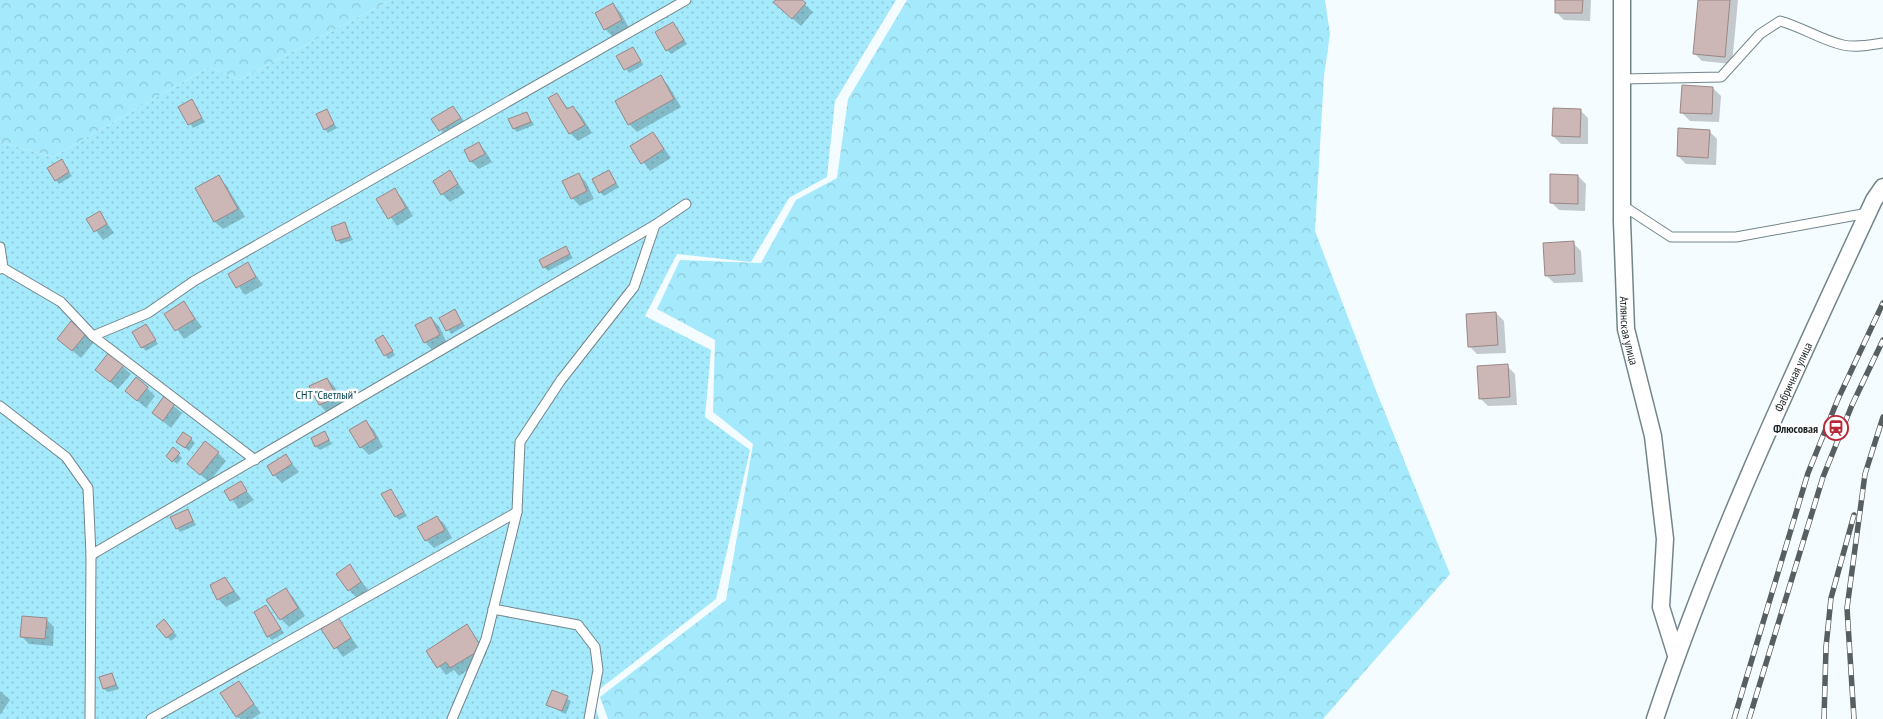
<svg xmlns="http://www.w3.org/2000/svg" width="1883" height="719" font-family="'PT Sans Narrow',sans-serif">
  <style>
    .forest { fill: url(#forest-crowns) }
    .garden { fill: url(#garden-dots) }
    .shadow { fill: #0003 }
    .building { fill: #ccb7b6; stroke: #9a8786 }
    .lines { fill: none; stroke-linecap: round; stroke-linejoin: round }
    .service-casing { stroke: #72858b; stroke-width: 11 }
    .minor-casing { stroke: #72858b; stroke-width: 19 }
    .service { stroke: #fff; stroke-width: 9 }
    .minor { stroke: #fff; stroke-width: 16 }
    .rail-casing { stroke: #575f61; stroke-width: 5.5 }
    .rail { stroke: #fff; stroke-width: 4; stroke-dasharray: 11; stroke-linecap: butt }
    .labels { text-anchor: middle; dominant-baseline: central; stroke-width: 5; stroke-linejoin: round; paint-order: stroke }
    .street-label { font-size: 12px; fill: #1c2426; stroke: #fff }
    .park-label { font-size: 12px; fill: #094551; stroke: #fff }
    .poi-label { font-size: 12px; font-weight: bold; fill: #1c2426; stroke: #fff; text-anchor: end }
  </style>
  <defs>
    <pattern id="forest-crowns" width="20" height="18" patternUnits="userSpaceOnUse" patternTransform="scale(1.25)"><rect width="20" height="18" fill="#a4eafc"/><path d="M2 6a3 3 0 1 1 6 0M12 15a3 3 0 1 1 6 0" fill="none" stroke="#8dc9d8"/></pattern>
    <pattern id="garden-dots" width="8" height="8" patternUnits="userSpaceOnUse" patternTransform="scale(1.25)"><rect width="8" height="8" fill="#a4eafc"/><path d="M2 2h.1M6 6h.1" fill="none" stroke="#8dc9d8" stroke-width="1.8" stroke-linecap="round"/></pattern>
  </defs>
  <rect width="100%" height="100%" fill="#f4fcff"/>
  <g class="forest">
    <polygon points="0,0 391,0 239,80 209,67 53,157 0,142"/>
    <polygon points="907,0 1325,0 1330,34 1324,76 1315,231 1375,388 1450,574 1323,719 608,719 600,697 726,600 753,444 713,412 715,340 657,309 680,260 761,263 796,200 837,178 848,99"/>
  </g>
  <polygon class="garden" points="391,0 896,0 835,101 827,177 789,198 751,262 677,254 645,316 711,350 705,417 750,450 716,599 592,695 599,719 0,719 0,142 53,157 209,67 239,80"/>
  <g class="shadow">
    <polygon points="777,0 800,0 813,12 801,26 783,10"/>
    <polygon points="1556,0 1591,0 1590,21 1564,20 1556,12"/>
    <polygon points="1699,0 1738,0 1732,64 1702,61 1694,53"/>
    <polygon points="613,5 621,13 629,28 613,37 605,29"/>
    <polygon points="673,23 687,44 671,54 667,50"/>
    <polygon points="633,49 643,65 629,73 618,57"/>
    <polygon points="660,77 668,85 681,107 637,132 629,124"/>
    <polygon points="1713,88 1721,96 1719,122 1690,121 1682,113"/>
    <polygon points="557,94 569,110 573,107 581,115 592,133 578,141 570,133"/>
    <polygon points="191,101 205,122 193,128 180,108"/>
    <polygon points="453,107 468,126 448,139 433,119"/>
    <polygon points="1580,110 1588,118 1588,144 1561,144 1553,136"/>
    <polygon points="326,111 337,128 328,133 325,129"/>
    <polygon points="526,113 534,125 517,132 514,129"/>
    <polygon points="1709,131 1717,139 1716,165 1686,164 1678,156"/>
    <polygon points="653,133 671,158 650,171 632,147"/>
    <polygon points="479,144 486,152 492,162 479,169 471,161"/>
    <polygon points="62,161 72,176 59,184 56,180"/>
    <polygon points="609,171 619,187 604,196 600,192"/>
    <polygon points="450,172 465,193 450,202 442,194"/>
    <polygon points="578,174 586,182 594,199 580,206 572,198"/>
    <polygon points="1578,176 1586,184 1585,211 1559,210 1551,202"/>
    <polygon points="218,177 226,185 245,217 223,229 215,222 197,189"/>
    <polygon points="394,190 402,198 413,216 397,226 378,200"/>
    <polygon points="100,213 114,233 103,240 88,220"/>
    <polygon points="344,223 353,240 341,244 337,240"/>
    <polygon points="1573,243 1581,251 1583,282 1554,283 1546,275"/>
    <polygon points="566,248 573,258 548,271 544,267"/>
    <polygon points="247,264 263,285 245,295 230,274"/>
    <polygon points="184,303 202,327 184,339 166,314"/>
    <polygon points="455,311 465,326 451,334 441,318"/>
    <polygon points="1496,313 1504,321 1506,353 1477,354 1469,346"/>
    <polygon points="431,318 439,326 447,343 432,350 425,342"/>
    <polygon points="72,323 94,342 81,358 59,339"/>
    <polygon points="146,325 158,344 146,351 142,347"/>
    <polygon points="383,337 395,355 389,359 385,355"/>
    <polygon points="109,354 131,374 118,389 96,369"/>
    <polygon points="1507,366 1515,374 1517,405 1488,406 1480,398"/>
    <polygon points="327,379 335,387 344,405 327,413 320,405"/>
    <polygon points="147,388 155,396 146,408 126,391"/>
    <polygon points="164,398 182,413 171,428 153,413"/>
    <polygon points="366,422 374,430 383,447 369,455 361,447"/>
    <polygon points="325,433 332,444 320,450 316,446"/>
    <polygon points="191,439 195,443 189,451 178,442"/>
    <polygon points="173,449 182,458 177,464 167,456"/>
    <polygon points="218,453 226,461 209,482 188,464"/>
    <polygon points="286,456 299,472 282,483 274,475"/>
    <polygon points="240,483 254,500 239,509 226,491"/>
    <polygon points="390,490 407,516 399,520 396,516"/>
    <polygon points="188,510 196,525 180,532 177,528"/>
    <polygon points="437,517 445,525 452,538 434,548 426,540"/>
    <polygon points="350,566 368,590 357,598 349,590"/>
    <polygon points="225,579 241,599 226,607 218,599"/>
    <polygon points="285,589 293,597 305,616 289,627 281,619"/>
    <polygon points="266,607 284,633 272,640 268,636"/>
    <polygon points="46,619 54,627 53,646 29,644 21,636"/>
    <polygon points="338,619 358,647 343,657 322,629"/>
    <polygon points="168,625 177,636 171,641 158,626"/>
    <polygon points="467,626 487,653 482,660 459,676 454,670 446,675 428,651"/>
    <polygon points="112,674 119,689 108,692 104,689"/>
    <polygon points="238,682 261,713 252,719 240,719 237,716"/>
    <polygon points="0,691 10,700 0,715"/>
    <polygon points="553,691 571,701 566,714 548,705"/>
  </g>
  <g class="building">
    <polygon points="776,0 802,0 806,3 792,19 773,2"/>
    <polygon points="1555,0 1583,0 1582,13 1555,13"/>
    <polygon points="1698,0 1730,0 1725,57 1693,54"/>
    <polygon points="613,3 622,20 604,30 595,13"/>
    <polygon points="673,22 684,40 666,51 655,32"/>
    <polygon points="633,47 641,61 624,70 616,56"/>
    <polygon points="661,75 674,99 628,125 615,101"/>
    <polygon points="1682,85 1713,87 1712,114 1680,113"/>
    <polygon points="557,93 567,109 573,106 585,125 569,134 548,98"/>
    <polygon points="192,99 202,118 188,125 178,107"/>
    <polygon points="453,106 461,118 439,131 431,119"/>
    <polygon points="1553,108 1581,109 1580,137 1552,136"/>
    <polygon points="327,109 334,124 324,130 316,114"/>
    <polygon points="527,112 531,122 513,129 508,119"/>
    <polygon points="1678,128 1710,130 1708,158 1677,156"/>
    <polygon points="653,132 664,149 641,164 630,146"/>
    <polygon points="479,142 485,154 470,162 464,150"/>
    <polygon points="62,159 69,172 55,181 47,168"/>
    <polygon points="450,170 458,184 441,195 433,181"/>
    <polygon points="609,170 616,183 599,193 592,179"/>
    <polygon points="579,173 587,191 571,199 562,181"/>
    <polygon points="1550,174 1578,175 1578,204 1550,203"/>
    <polygon points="219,175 238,209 214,222 195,188"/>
    <polygon points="395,188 406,208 388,219 376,199"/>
    <polygon points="100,211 107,224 94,232 86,219"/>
    <polygon points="345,222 350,237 336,241 331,227"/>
    <polygon points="1574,241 1575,274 1545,276 1543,243"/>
    <polygon points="566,246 570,254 543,268 539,260"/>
    <polygon points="248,262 256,277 236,288 228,274"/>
    <polygon points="184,301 195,319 175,331 164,314"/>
    <polygon points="455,309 462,323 446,331 439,318"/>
    <polygon points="1496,312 1498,345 1468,347 1466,314"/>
    <polygon points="431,317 440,335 424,343 415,325"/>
    <polygon points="71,321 86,334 72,351 57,339"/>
    <polygon points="146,324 156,340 141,348 132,332"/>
    <polygon points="383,335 393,351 384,356 375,340"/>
    <polygon points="109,352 124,365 110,382 95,370"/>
    <polygon points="1508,364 1510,397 1479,399 1477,366"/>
    <polygon points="136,377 148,387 137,401 125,391"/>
    <polygon points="327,378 337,397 319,405 309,386"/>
    <polygon points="164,396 175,404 163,421 152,413"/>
    <polygon points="366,420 376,438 360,448 349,430"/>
    <polygon points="325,431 329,440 315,447 311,438"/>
    <polygon points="183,432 192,438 185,448 176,442"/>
    <polygon points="205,441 219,452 200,475 187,464"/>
    <polygon points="173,447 180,453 172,462 166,456"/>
    <polygon points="286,454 292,464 273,476 267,466"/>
    <polygon points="241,481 247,491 230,501 224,491"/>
    <polygon points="391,489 404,512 395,517 381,494"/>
    <polygon points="188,509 193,521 176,529 170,517"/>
    <polygon points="437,516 445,530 425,541 417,527"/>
    <polygon points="350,564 361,582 348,591 336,574"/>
    <polygon points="225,577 234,591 217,600 210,585"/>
    <polygon points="286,588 298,608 280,620 266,600"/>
    <polygon points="266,605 281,629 267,637 254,612"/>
    <polygon points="22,616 47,618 45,639 20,637"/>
    <polygon points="338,617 351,638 334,649 321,629"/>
    <polygon points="164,619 174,632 166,638 156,626"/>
    <polygon points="467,624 480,645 475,653 450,668 446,662 437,668 426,651"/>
    <polygon points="112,673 116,685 103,689 99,677"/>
    <polygon points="239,681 254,704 236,717 220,693"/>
    <polygon points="552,690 568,696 562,711 546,705"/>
  </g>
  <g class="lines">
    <defs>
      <g id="service">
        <path d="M1623,79L1721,77L1760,34L1780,21C1802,27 1821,40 1843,45C1856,48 1870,45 1883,43"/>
        <polyline points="1622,205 1671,237 1736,237 1868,213"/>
        <polyline points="0,247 3,268"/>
        <polyline points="0,269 3,268 61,302 93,336 255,460"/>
        <polyline points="93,336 148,313 194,281 686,0"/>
        <polyline points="0,406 66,457 88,488 91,555 90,719"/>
        <polyline points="91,555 655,225 686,204"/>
        <polyline points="493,609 578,625 595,647 598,670 589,719"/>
        <polyline points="151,719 517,512"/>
        <polyline points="452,719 486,639 517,512 520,442 561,380 634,287 655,225"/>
      </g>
      <g id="minor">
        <path id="s1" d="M1622,0V221L1626,329L1653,436L1665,539L1661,607L1676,655"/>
        <path id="s2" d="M1655,719C1714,541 1795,370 1874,200L1883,187"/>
      </g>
    </defs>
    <use href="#service" class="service-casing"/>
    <use href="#minor" class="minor-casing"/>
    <use href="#service" class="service"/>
    <use href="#minor" class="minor"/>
    <defs>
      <g id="rail">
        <polyline points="1734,719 1808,473 1838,399 1883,303"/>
        <polyline points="1749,719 1823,477 1852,405 1883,340"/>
        <polyline points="1824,719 1826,647 1831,598 1854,515"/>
        <polyline points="1854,719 1847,608 1865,474 1883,417"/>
      </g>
    </defs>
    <use href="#rail" class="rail-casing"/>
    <use href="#rail" class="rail"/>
  </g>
  <defs>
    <symbol id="station-ring" viewBox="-11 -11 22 22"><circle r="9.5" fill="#fff" stroke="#b82738" stroke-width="1.5"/><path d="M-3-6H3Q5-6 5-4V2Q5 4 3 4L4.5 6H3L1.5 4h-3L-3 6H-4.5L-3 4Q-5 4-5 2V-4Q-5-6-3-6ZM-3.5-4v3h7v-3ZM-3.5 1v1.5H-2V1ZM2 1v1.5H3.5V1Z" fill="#b82738"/></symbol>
  </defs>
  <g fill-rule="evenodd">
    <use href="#station-ring" x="1822" y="414" width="28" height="28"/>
  </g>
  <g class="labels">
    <g class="street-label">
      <text stroke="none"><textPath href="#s1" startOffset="331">Атлянская улица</textPath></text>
      <text stroke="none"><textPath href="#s2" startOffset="369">Фабричная улица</textPath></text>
    </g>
    <g class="park-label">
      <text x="326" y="394">СНТ "Светлый"</text>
    </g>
    <g class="poi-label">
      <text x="1818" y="428">Флюсовая</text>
    </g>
  </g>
</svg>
